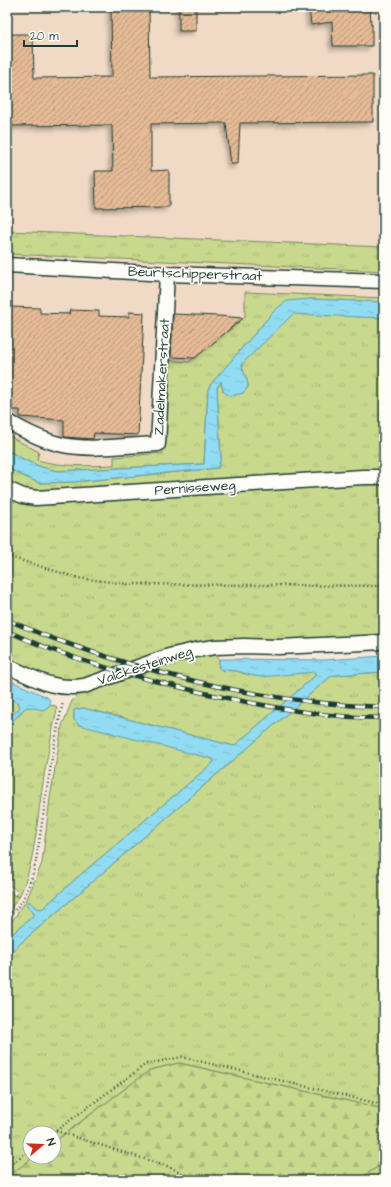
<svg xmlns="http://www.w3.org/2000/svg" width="391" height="1187" font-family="'Architects Daughter',sans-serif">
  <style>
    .built { fill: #f1dac5 }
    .grass { fill: url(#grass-tufts); stroke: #748a60 }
    .forest { fill: url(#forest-firs); stroke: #748a60 }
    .water { fill: url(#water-ripples); stroke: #639ca7 }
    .building { fill: url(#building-hatch); stroke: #1f3d34; filter: url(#shadow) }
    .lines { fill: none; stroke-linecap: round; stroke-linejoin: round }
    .minor-casing { stroke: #1f3d34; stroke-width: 17 }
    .path { stroke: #1f3d34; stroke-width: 2.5; stroke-dasharray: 1 3; stroke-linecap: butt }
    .minor { stroke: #fdfcf7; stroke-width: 14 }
    .rail-casing { stroke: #1f3d34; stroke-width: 4.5 }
    .rail { stroke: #fdfcf7; stroke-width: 3; stroke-dasharray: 9; stroke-linecap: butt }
    .labels { text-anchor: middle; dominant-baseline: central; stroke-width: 3.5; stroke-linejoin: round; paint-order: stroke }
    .street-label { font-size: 14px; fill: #1f3d34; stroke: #fdfcf7 }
  </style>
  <defs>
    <pattern id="grass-tufts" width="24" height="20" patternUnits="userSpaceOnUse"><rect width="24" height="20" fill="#c8d88d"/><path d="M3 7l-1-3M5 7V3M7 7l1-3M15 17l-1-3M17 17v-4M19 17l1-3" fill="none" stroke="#abba7a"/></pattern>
    <pattern id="forest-firs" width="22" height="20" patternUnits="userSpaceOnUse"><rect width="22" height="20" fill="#c8d88d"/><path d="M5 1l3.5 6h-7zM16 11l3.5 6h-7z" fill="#abba7a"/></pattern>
    <pattern id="water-ripples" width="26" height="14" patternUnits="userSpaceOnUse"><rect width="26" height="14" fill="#91dcf3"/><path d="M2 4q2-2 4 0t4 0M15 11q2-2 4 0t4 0" fill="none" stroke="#7dbed1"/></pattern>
    <pattern id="building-hatch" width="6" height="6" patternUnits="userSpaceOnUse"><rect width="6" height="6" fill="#e5ba95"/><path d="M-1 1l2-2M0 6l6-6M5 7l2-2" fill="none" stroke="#b9987a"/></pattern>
    <filter id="shadow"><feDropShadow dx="-3.5" dy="3.5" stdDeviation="2" flood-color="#0004"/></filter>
  </defs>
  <rect width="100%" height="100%" fill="#f6e8da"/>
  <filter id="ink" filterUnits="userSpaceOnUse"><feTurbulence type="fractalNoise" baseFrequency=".025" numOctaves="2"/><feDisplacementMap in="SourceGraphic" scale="8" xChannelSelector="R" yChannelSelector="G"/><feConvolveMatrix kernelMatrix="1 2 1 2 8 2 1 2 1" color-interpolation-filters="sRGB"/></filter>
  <g filter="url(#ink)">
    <polygon class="built" points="7,7 384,7 384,302 310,299 203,480 7,482"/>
    <g class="grass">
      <polygon points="7,231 384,247 384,271 7,254"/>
      <path d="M245,292L384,298V302L310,299L275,310L211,384L208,390L204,464L58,471C39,468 24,460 7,450V435L39,452L37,460C64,467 86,466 114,465V457L163,453L165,360L189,362L245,317Z"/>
      <path d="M293,313L384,318V473L31,492L7,482V467L19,474L39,483L74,482L218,468L221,458L217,388L221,380L223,391L243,393L248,387C248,378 242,372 242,364Z"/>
      <path d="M384,483V636L256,641L87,680C80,680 74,681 67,681C46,680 26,668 7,660V494Z"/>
      <polygon points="214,653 219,659 219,668 221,670 237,671 245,674 315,672 316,675 234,746 83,708 74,710 74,720 213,759 214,762 79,876 42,909 36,908 29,901 34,915 7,939 7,928 26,901 42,863 50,798 62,726 72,701 78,695 174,661"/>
      <polygon points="384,672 384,1109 179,1063 150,1070 54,1142 54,1133 30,1133 30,1157 34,1157 7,1177 7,955 330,677 335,675"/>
      <path d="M50,705L56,706L57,709C51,738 45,767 41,796C36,831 34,866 19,897L16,895L18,892L7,882V727L25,708C34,704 42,713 50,705Z"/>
      <polygon points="384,1163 384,1180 357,1180"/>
    </g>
    <g class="forest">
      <polygon points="7,697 18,702 20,707 7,721"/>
      <polygon points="7,888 15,896 16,895 19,897 7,913"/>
      <polygon points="179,1063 384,1109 384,1163 357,1180 7,1180 7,1177 34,1157 54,1157 54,1142 150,1070"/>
    </g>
    <g class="water">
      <path d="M310,299L384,302V318L293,314L242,364C242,372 248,378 248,387L243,393L230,396L223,391L221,381L217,388L221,458L218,468L74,482L39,483L19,474L7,467V450C24,460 39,468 58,471L204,464L208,390L211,384L275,310L287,301Z"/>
      <polygon points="384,656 384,672 335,675 330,677 7,955 7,939 34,915 33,911 27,906 29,901 36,908 42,909 79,876 214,762 213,759 79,725 74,720 74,710 83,708 234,746 316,675 316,673 315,672 261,677 250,675 237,671 221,670 219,668 219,659 325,660"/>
      <polygon points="7,679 47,697 50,700 50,705 44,710 28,707 25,708 7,727 7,721 20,707 18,702 7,697"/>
    </g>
    <g class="building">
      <polygon points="111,7 149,7 150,77 373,75 373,122 240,123 238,164 231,164 226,123 151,124 151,171 169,170 169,207 96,208 95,171 113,171 112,125 7,126 7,34 33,34 34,78 112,77"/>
      <rect x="179" y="7" width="17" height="24"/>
      <polygon points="309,7 370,7 371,25 372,24 372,46 333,46 332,22 311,25"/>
      <polygon points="10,307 40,308 40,313 69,314 70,310 99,311 99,316 129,317 129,312 144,313 138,435 94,433 93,439 65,437 64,436 64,420 20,417 20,410 7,410 7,311 10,312"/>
      <polygon points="173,314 219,316 243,318 195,358 171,357"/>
    </g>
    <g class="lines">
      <defs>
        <g id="minor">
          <polyline points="7,265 167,274 384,281"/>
          <path d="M7,421C24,431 44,441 63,445C90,451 130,445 158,444L167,274"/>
          <polyline points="7,489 23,496 36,498 363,477 384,477"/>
          <path d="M7,666C35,678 53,691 84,686L169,656L195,650L215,647L244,646L279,647L384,642"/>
        </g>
      </defs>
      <use href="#minor" class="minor-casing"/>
      <g class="path">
        <polyline points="7,556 78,578 128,584 384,586"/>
        <path d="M7,919C14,911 21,904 25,895C36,872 38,847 42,823C48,782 54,742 63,702"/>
        <polyline points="56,1131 167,1166 196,1180"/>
        <polyline points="53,1133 146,1064 182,1057 384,1105"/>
        <polyline points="7,1168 30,1150"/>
        <polyline points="372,1180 384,1173"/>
      </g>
      <use href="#minor" class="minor"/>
      <defs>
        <g id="rail">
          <path d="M7,620C25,627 42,635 60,641C164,678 274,704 384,707"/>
          <path d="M7,631C72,661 143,679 213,695C269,707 326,718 384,718"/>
        </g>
      </defs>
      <use href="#rail" class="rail-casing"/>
      <use href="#rail" class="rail"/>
    </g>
  </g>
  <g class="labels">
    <g class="street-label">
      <text transform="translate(195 274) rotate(2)">Beurtschipperstraat</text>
      <text transform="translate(162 377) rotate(-87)">Zadelmakerstraat</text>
      <text transform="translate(195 488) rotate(-4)">Pernisseweg</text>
      <text transform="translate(145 666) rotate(-18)">Valckesteinweg</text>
    </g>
  </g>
  <rect width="391" height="1187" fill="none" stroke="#fdfcf7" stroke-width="24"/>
  <rect x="12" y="12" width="367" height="1163" fill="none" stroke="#1f3d34" stroke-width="1.5" filter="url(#ink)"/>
  <g transform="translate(42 1145) rotate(71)"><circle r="19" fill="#fdfcf7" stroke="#a4b0a9"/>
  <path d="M0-3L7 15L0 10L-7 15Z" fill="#c8321e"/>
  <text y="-6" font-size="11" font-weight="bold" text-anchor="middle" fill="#1f3d34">N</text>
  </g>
  <path d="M24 40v6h53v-6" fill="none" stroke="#1f3d34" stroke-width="2"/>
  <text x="30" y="40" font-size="12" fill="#1f3d34" stroke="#fdfcf7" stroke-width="3" paint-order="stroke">20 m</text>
</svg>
